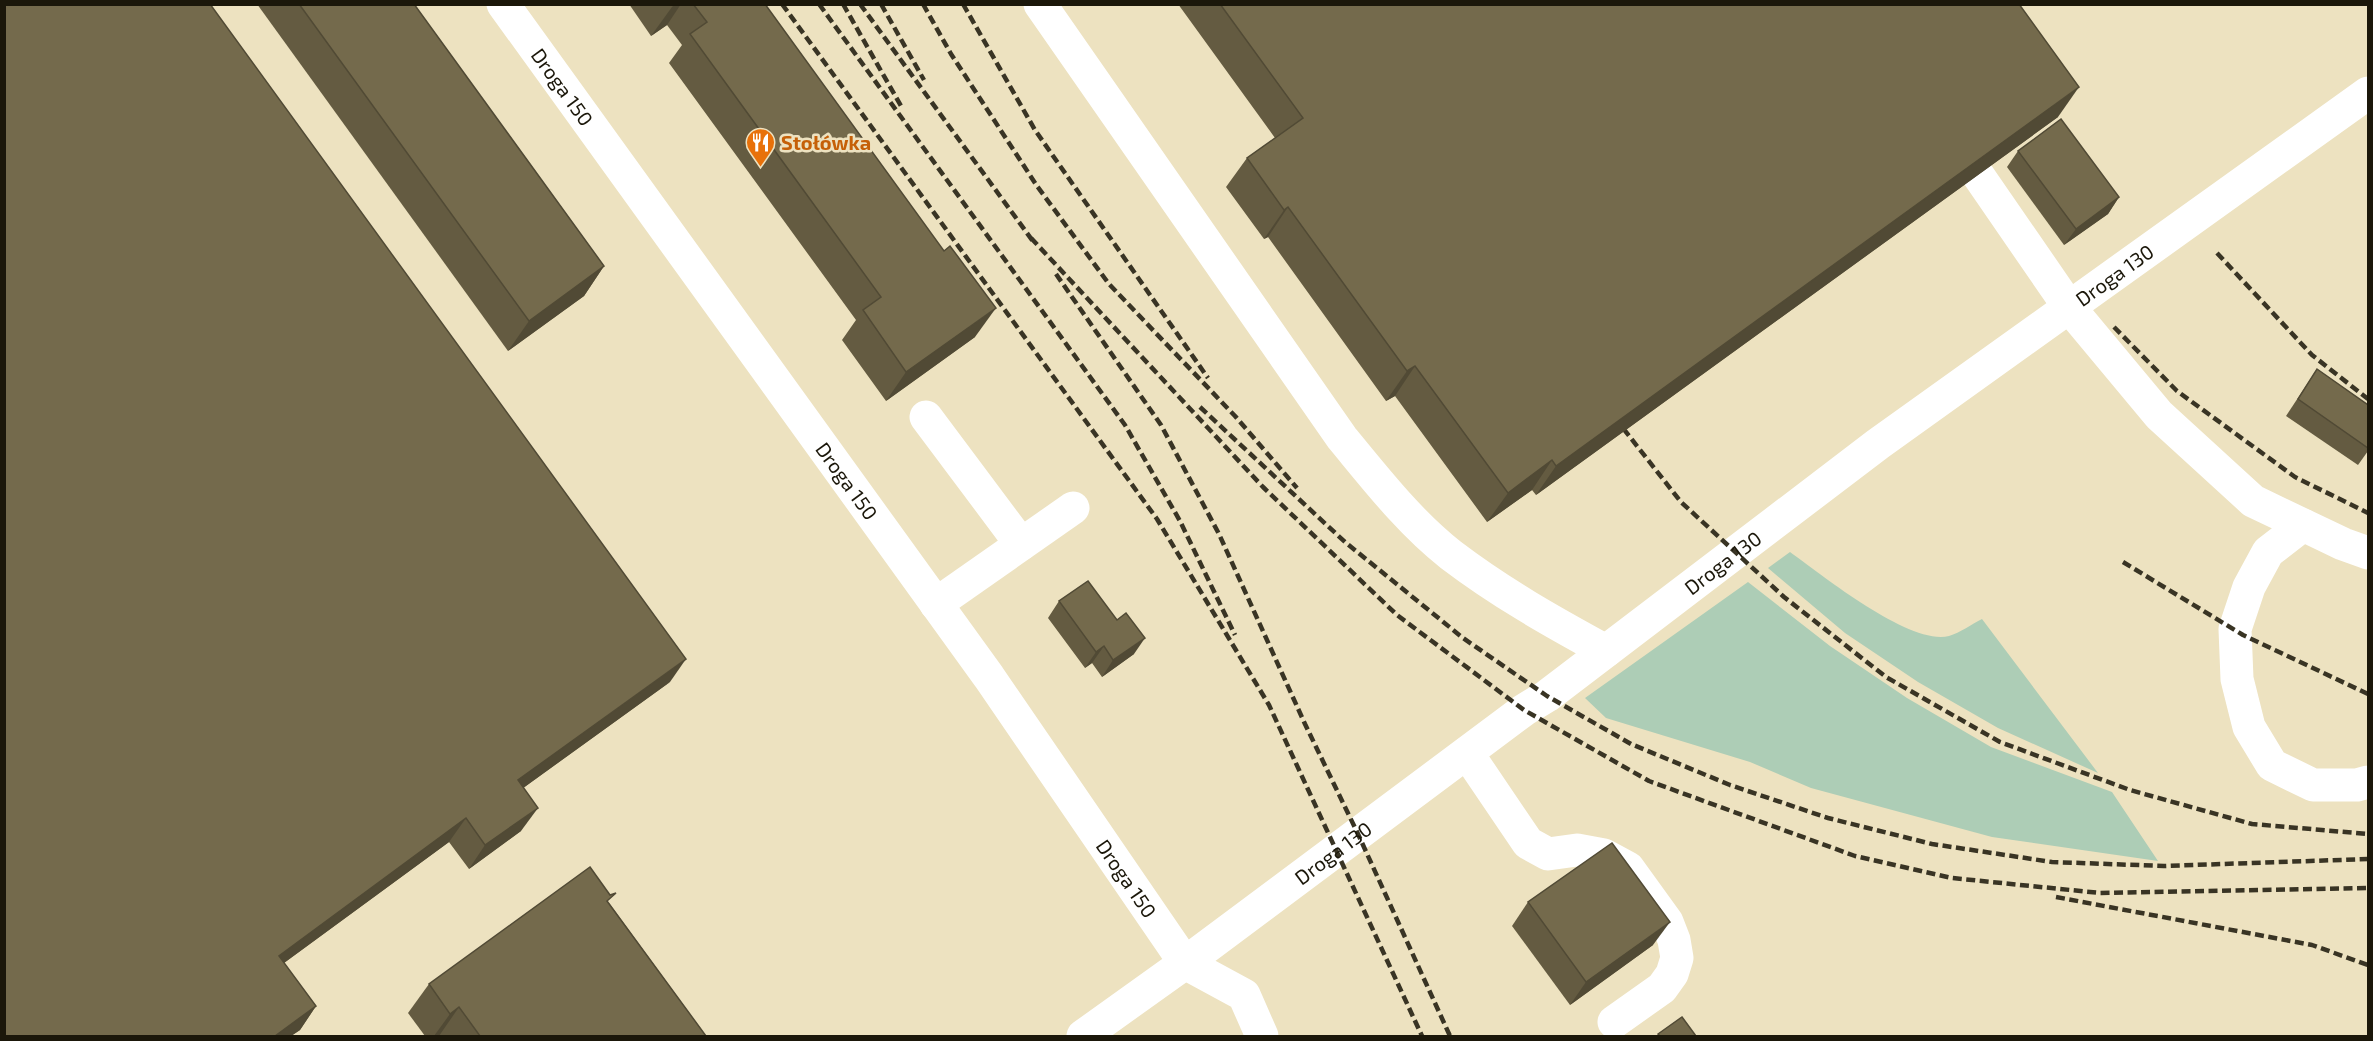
<svg xmlns="http://www.w3.org/2000/svg" width="2373" height="1041" font-family="'Exo 2',sans-serif">
  <style>
    .green { fill: #adcdb6 }
    .lines { fill: none; stroke-linecap: round; stroke-linejoin: round }
    .minor { stroke: #fff; stroke-width: 33 }
    .rail { stroke: #393424; stroke-width: 4.5; stroke-dasharray: 9 4.5; stroke-linecap: butt }
    .wall { fill: #645b41 }
    .shaded-wall { fill: #514a35 }
    .building { fill: #746a4c; stroke: #514a35; stroke-width: 1.5 }
    .labels { text-anchor: middle; dominant-baseline: central; stroke-width: 5; stroke-linejoin: round; paint-order: stroke }
    .street-label { font-size: 20px; fill: #1b170a; stroke: #ede2c0 }
    .food-label { font-size: 20px; font-weight: bold; fill: #c56008; stroke: #ede2c0; text-anchor: start }
  </style>
  <rect width="100%" height="100%" fill="#ede2c0"/>
  <g class="green">
    <path d="M1790,552C1822,575 1910,646 1949,636C1960,633 1972,624 1982,619L2098,773L1998,728L1918,682L1845,633L1768,568Z"/>
    <polygon points="1748,582 1830,646 1907,698 1991,747 2112,792 2158,861 1992,837 1811,788 1750,762 1606,718 1585,698"/>
  </g>
  <g class="lines">
    <g class="minor">
      <path id="s1" d="M503,4L989,677L1185,963L1244,995L1262,1036"/>
      <path d="M1040,4L1342,438C1376,479 1409,522 1451,555C1501,593 1551,621 1606,651"/>
      <polyline points="1978,175 2069,307 2159,415 2253,501 2343,544 2368,553"/>
      <polyline points="926,417 1021,544"/>
      <polyline points="2303,525 2268,552 2249,587 2235,629 2237,679 2249,727 2272,765 2313,785 2357,785 2368,782"/>
      <polyline points="936,604 1073,508"/>
      <polyline points="1467,753 1528,843 1548,854 1577,850 1604,855 1628,868 1667,922 1674,940 1677,958 1672,974 1662,988 1614,1022"/>
      <path id="s2" d="M1083,1036L1185,963L1524,710L1547,696L1878,444L2368,93"/>
    </g>
    <g class="rail">
      <polyline points="782,4 1157,519 1269,705 1422,1036"/>
      <polyline points="819,4 1125,425 1180,521 1235,635"/>
      <polyline points="843,4 901,106"/>
      <polyline points="860,4 1035,244"/>
      <polyline points="881,4 924,80"/>
      <polyline points="923,4 951,54 1037,186 1109,284 1235,416 1297,488"/>
      <polyline points="963,4 1035,130 1208,378"/>
      <polyline points="1031,238 1263,487 1397,615 1524,710 1649,781 1855,856 1952,878 2100,893 2368,888"/>
      <polyline points="2217,253 2312,355 2368,399"/>
      <polyline points="1056,274 1161,425 1219,534 1305,724 1358,834 1450,1036"/>
      <polyline points="2114,327 2177,391 2295,477 2368,513"/>
      <polyline points="1200,407 1345,542 1463,638 1547,696 1631,744 1730,785 1828,818 1932,844 2052,862 2164,866 2368,859"/>
      <polyline points="1615,418 1681,502 1784,597 1886,677 2000,742 2130,790 2252,824 2368,834"/>
      <polyline points="2123,562 2243,635 2368,694"/>
      <polyline points="2056,897 2312,945 2368,965"/>
    </g>
  </g>
  <g class="wall">
    <polygon points="257,4 414,4 604,266 584,296 508,351"/>
    <polygon points="629,4 765,4 975,337 886,401 842,340 856,320 669,63 682,45 667,25 651,36"/>
    <polygon points="1178,4 2019,4 2058,117 1536,495 1532,490 1487,522 1395,396 1386,401 1268,237 1264,239 1226,187 1247,158 1275,138"/>
    <polygon points="2018,151 2119,197 2108,214 2064,245 2007,167"/>
    <polygon points="2317,369 2368,405 2368,451 2358,465 2286,416"/>
    <polygon points="1059,601 1134,654 1102,677 1092,663 1085,668 1048,618"/>
    <polygon points="670,682 523,788 521,831 469,869 449,842 284,963 316,1006 300,1030 291,1036 4,1036"/>
    <polygon points="1528,902 1653,945 1570,1005 1512,926"/>
    <polygon points="609,903 706,1036 425,1036 408,1013 429,984"/>
  </g>
  <g class="shaded-wall">
    <polygon points="675,4 681,4 667,25 651,36 672,7"/>
    <polygon points="2079,87 2058,117 1536,495 1556,466"/>
    <polygon points="2119,197 2108,214 2064,245 2076,229"/>
    <polygon points="1288,207 1268,237 1264,239 1284,210"/>
    <polygon points="604,266 584,296 508,351 529,321"/>
    <polygon points="996,308 975,337 886,401 906,372"/>
    <polygon points="1415,366 1395,396 1386,401 1407,371"/>
    <polygon points="1552,460 1532,490 1487,522 1508,493"/>
    <polygon points="1145,638 1134,654 1102,677 1113,660"/>
    <polygon points="1104,646 1092,663 1085,668 1096,652"/>
    <polygon points="686,659 670,682 501,804 518,780"/>
    <polygon points="538,808 521,831 469,869 485,845"/>
    <polygon points="466,818 449,842 262,979 279,956"/>
    <polygon points="1670,922 1653,945 1570,1005 1586,982"/>
    <polygon points="316,1006 300,1030 291,1036 275,1036"/>
    <polygon points="459,1007 439,1036 434,1036 450,1014"/>
  </g>
  <g class="building">
    <polygon points="4,4 210,4 686,659 518,780 538,808 485,845 466,818 279,956 316,1006 275,1036 4,1036"/>
    <polygon points="299,4 414,4 604,266 529,321"/>
    <polygon points="693,4 765,4 944,251 950,246 996,308 906,372 863,310 881,297 690,34 707,22"/>
    <polygon points="1220,4 2019,4 2079,87 1556,466 1552,460 1508,493 1415,366 1407,371 1288,207 1284,210 1247,158 1303,118"/>
    <polygon points="2061,119 2119,197 2076,229 2018,151"/>
    <polygon points="2317,369 2368,405 2368,448 2298,399"/>
    <polygon points="1088,581 1117,620 1126,613 1145,638 1113,660 1104,646 1096,652 1059,601"/>
    <polygon points="1612,843 1670,922 1586,982 1528,902"/>
    <polygon points="590,867 610,895 616,893 607,901 706,1036 480,1036 459,1007 450,1014 429,984"/>
    <polygon points="1682,1017 1696,1036 1660,1036 1658,1034"/>
  </g>
  <defs>
    <symbol id="restaurant-pin" viewBox="-11 -11 22 30"><path d="M0 17L-7.5 6A9.5 9.5 0 1 1 7.5 6Z" fill="#e8710a" stroke="#ede2c0"/><path d="M-5-6h1v4h1v-4h1v4h1v-4h1v5L-1.5 .5V6h-2V.5L-5-1ZM5-6V6H3V1.5H1.5Q1.5-4 5-6Z" fill="#fff"/></symbol>
  </defs>
  <g fill-rule="evenodd">
    <use href="#restaurant-pin" x="744" y="126" width="33" height="45"/>
  </g>
  <g class="labels">
    <g class="street-label">
      <text stroke="none"><textPath href="#s1" startOffset="102">Droga 150</textPath></text>
      <text stroke="none"><textPath href="#s2" startOffset="1282">Droga 130</textPath></text>
      <text stroke="none"><textPath href="#s1" startOffset="588">Droga 150</textPath></text>
      <text stroke="none"><textPath href="#s2" startOffset="796">Droga 130</textPath></text>
      <text stroke="none"><textPath href="#s2" startOffset="310">Droga 130</textPath></text>
      <text stroke="none"><textPath href="#s1" startOffset="1074">Droga 150</textPath></text>
    </g>
    <g class="food-label">
      <text x="781" y="142">Stołówka</text>
    </g>
  </g>
  <rect width="2373" height="1041" fill="none" stroke="#1b170a" stroke-width="12"/>
</svg>
